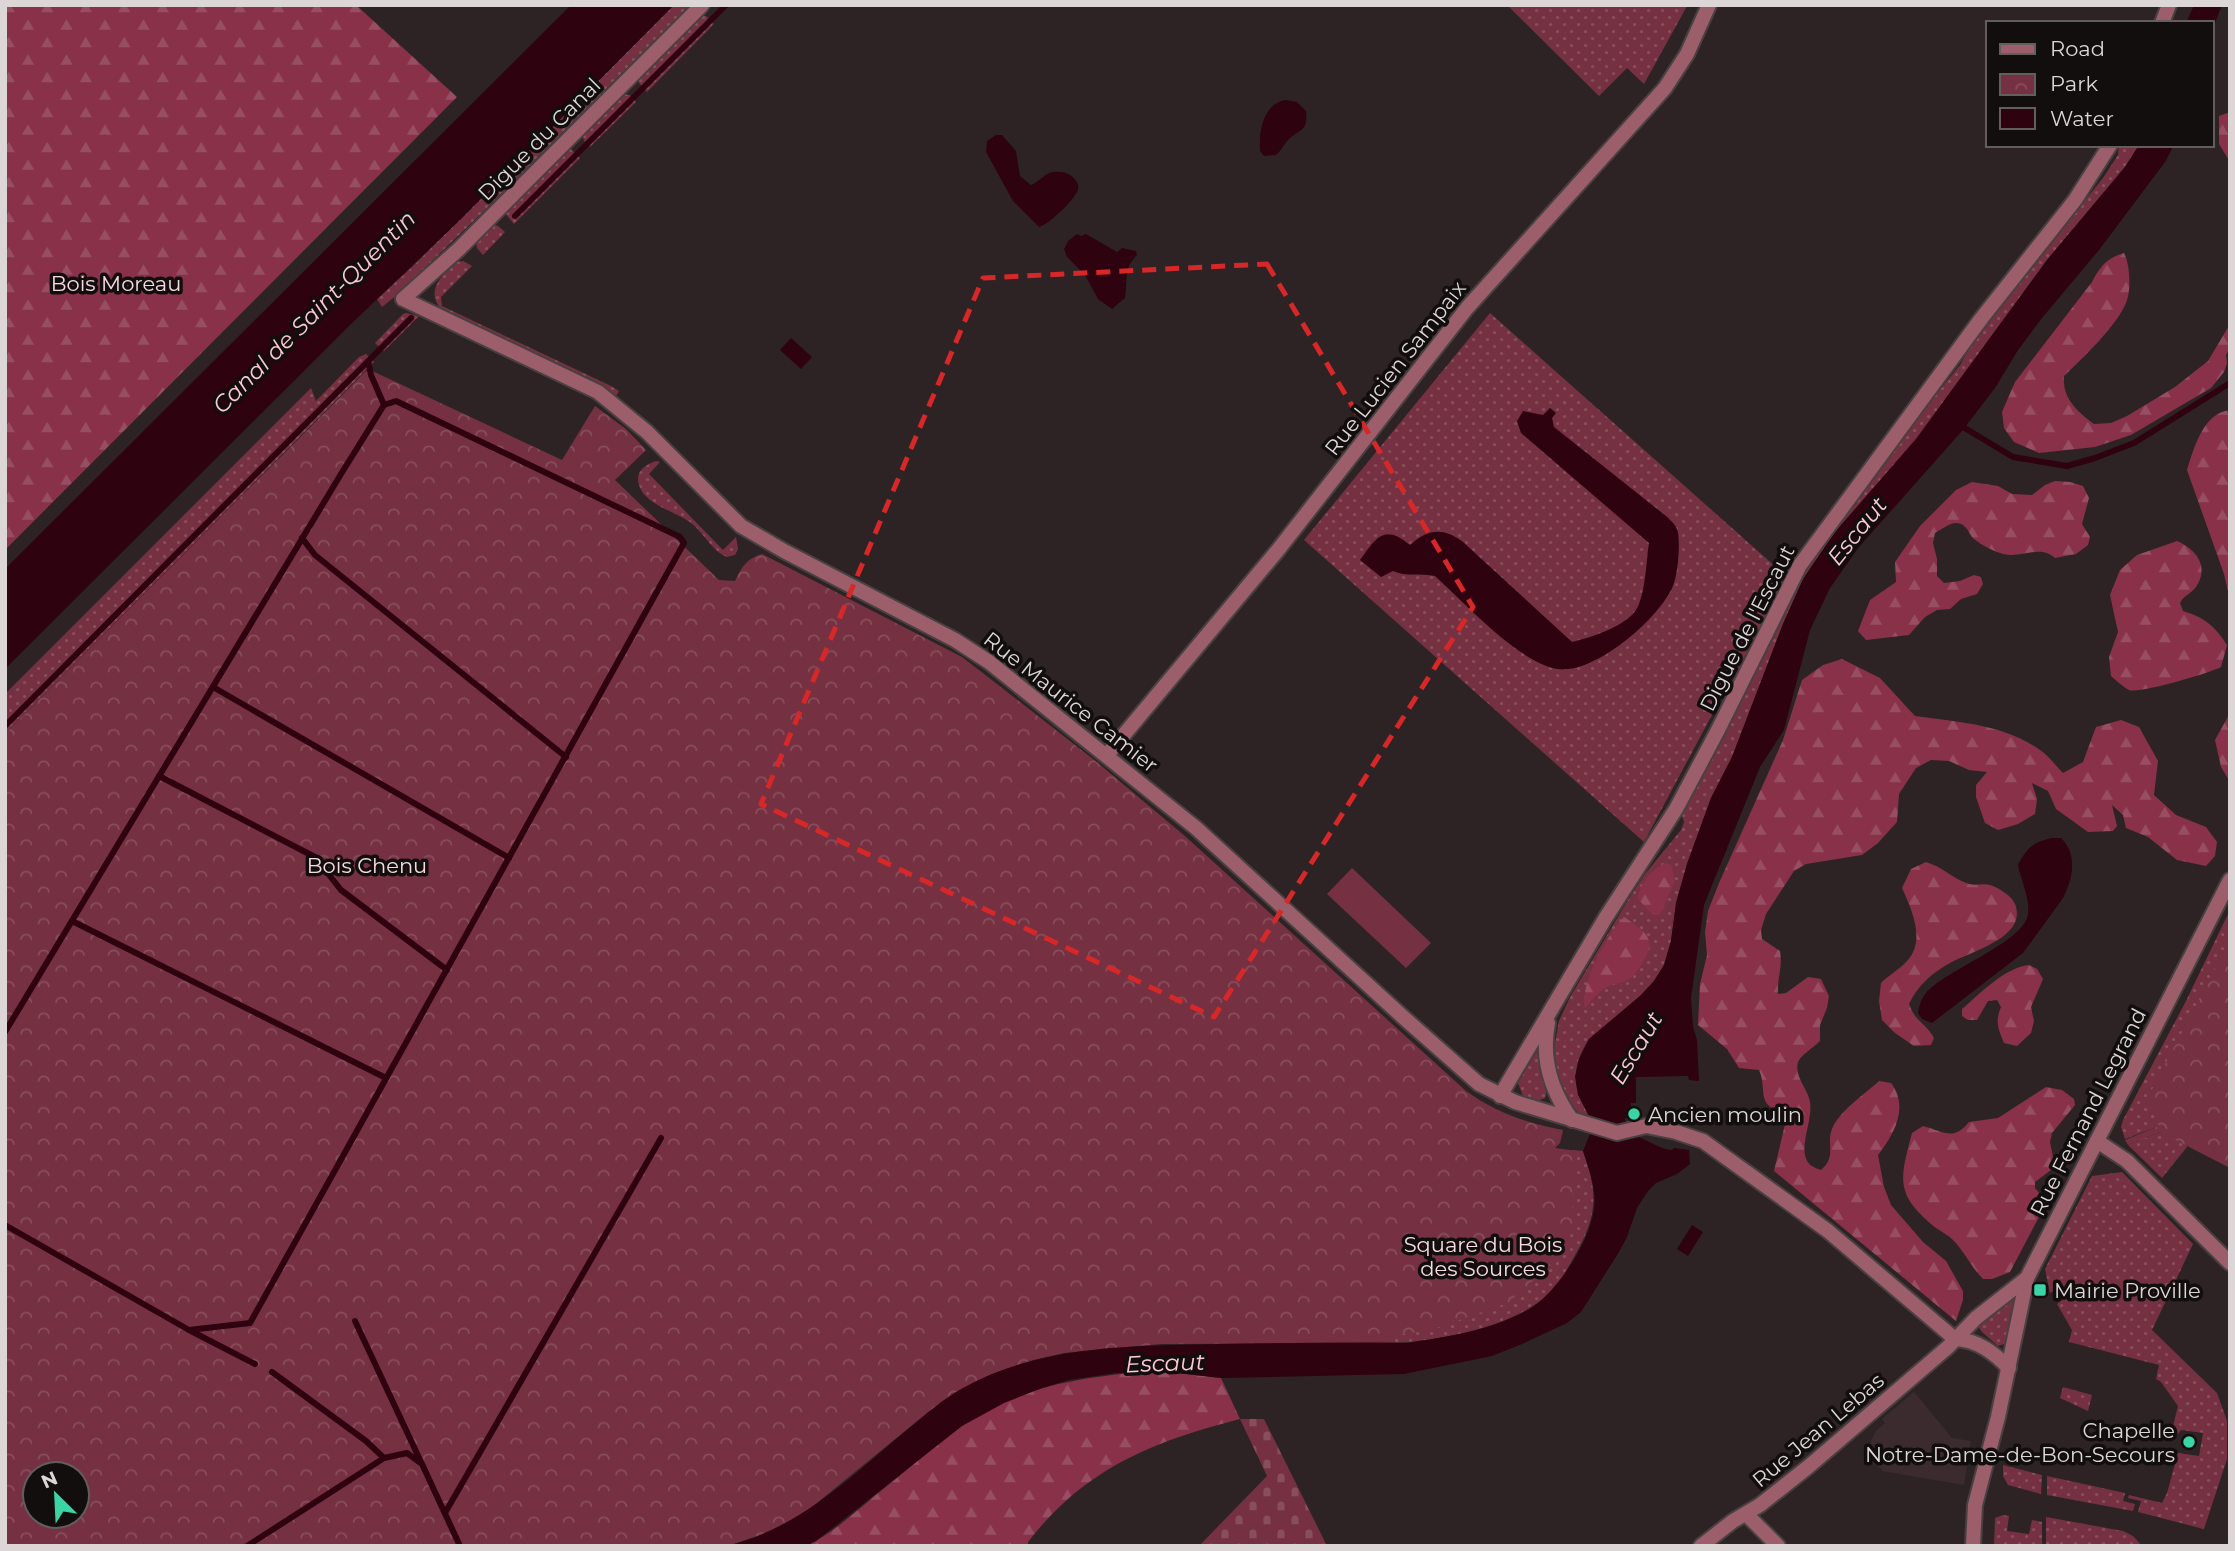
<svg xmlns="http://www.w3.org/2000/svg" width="2235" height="1551" font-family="Montserrat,sans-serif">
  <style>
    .built { fill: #3b2b2e }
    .grass { fill: url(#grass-dots) }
    .forest { fill: url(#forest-firs) }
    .cemetery { fill: url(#cemetery-stones) }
    .park { fill: url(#park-crowns); fill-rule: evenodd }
    .pitch { fill: #753141 }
    .water { fill: #2e020f }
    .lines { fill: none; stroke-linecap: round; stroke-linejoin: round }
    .stream { stroke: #2e020f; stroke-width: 6 }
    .street-casing { stroke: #494041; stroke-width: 18 }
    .street { stroke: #9b5e6a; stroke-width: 14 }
    .marked { fill: none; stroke: #d62828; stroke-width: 5; stroke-dasharray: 14 9; stroke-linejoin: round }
    .poi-dot { fill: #3ad4a5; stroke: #120e0e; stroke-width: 2.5 }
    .labels { text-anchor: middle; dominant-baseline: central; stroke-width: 7; stroke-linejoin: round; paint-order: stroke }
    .street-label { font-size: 21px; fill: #ddd6d7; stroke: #120e0e }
    .park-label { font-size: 21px; fill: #f5dade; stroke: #120e0e }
    .poi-label { font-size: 21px; fill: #ddd6d7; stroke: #120e0e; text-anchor: start }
    .water-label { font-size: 23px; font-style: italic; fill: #fcc8d1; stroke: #120e0e }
  </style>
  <defs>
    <pattern id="grass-dots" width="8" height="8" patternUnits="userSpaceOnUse" patternTransform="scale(1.75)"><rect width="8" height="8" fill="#753141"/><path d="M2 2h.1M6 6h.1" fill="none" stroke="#884e5c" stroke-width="1.8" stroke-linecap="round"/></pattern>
    <pattern id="forest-firs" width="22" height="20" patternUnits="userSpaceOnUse" patternTransform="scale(1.75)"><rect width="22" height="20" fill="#883148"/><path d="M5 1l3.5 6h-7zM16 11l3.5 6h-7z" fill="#984e62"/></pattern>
    <pattern id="cemetery-stones" width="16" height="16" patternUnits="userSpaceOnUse" patternTransform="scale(1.75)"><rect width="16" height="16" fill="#753141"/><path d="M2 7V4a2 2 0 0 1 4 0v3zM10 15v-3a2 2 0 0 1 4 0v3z" fill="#884e5c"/></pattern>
    <pattern id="park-crowns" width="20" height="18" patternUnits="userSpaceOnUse" patternTransform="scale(1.75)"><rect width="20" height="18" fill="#753141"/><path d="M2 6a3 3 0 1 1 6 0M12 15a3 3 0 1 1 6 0" fill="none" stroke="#884e5c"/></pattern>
  </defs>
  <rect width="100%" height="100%" fill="#2d2325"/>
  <polygon class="built" points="1914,1392 1952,1438 1971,1441 1964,1485 1882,1471 1882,1469 1873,1464 1878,1458 1871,1447 1871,1441 1876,1431 1885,1423 1882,1419"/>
  <g class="grass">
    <polygon points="674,5 690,5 483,212 413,279 414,281 382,307 377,299 412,267"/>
    <polygon points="1507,5 1687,5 1687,6 1644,84 1627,68 1599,96"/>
    <polygon points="701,15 706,16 714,24 647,92 639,83 638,77"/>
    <polygon points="621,94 630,95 636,102 590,147 584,141 582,133"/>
    <path d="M2119,145H2139L2125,167L2047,260L1916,439L1835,532L1803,579L1783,624L1732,757L1711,798L1687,864L1676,903L1671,941L1664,965L1654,981L1640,996L1589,1039C1569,1070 1574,1088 1590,1118L1580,1114L1569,1103L1558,1075L1553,1054L1559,1021L1570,997L1628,900L1645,874L1681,830L1684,822L1681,812L1797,577L1900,439L1960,365L1975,337L2103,178L2118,155Z"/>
    <polygon points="571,149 580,158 514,224 505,213 565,150"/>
    <polygon points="493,224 498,226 505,232 483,255 477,248 476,242"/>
    <path d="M457,262L463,261L472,266L441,297L442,306L611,386L619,391L616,396L560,365L441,309C425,290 442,275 457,262Z"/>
    <polygon points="406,313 419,316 384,351 375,343 403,314"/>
    <path d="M1490,313L1786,576L1734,677C1718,684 1711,695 1713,713L1644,842L1304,540Z"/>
    <polygon points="366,354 374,362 5,734 5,694 311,388 316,401 359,357"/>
    <path d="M656,461L660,462L649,474L723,550L736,537L738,549L735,555L727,557C712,551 704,533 691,523C676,511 639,504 638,479C638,469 647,464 656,461Z"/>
    <polygon points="2230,910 2230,1075 2159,1126 2125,1139 2121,1127 2123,1120 2185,1003"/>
    <polygon points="1537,1051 1547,1090 1545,1098 1537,1101 1523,1096 1518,1083"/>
    <polygon points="2160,1132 2183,1138 2187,1147 2162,1178 2128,1145"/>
    <path d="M1573,1150L1583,1151C1599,1195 1597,1217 1574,1257C1566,1271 1558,1286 1546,1296C1512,1328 1430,1343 1385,1343V1336Z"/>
    <polygon points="2122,1172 2193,1244 2152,1330 2217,1393 2227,1421 2227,1459 2204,1529 2138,1512 2141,1501 2128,1498 2129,1495 2162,1503 2167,1493 2178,1453 2199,1456 2203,1433 2181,1430 2177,1435 2171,1434 2178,1406 2161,1382 2156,1379 2159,1365 2069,1342 2072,1330 2057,1304 2066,1297 2060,1287 2050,1293 2045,1269 2092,1176"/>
    <polygon points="2016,1295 2007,1343 1998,1346 1982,1332 1978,1326"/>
    <polygon points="2063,1387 2092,1395 2088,1411 2060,1398"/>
    <polygon points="2003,1465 2042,1475 2041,1494 2008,1485 2003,1476"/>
    <polygon points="2047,1476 2125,1493 2123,1501 2135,1504 2133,1511 2047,1495"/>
    <polygon points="2003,1515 2009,1516 2007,1531 2029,1534 2032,1520 2042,1522 2042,1546 1994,1546 1995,1518"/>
    <polygon points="2046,1517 2123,1531 2133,1536 2142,1546 2046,1546"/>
  </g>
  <g class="forest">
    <polygon points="5,5 356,5 457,97 5,550"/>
    <polygon points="2230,112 2230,162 2219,144 2219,116"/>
    <path d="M2124,253C2130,264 2131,288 2127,300C2120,323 2081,360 2064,376C2062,398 2077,411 2094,424L2111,423L2127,416L2175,387L2208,361L2230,324V348L2226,355L2227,363L2224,372L2211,388L2131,435L2095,447L2039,453L2014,442L2004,428L2002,412L2015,382L2092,282C2100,266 2107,258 2124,253Z"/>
    <path d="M2230,410V600L2224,574L2187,470C2194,448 2203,413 2230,410Z"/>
    <path d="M2055,481L2070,482L2083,486L2089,498L2082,524L2090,537L2088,545L2076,554L2055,558C2039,544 2022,559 2003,554C1993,551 1983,546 1974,539C1970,536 1969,530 1964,526C1955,518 1944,528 1935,533L1933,543L1937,559V576L1944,583L1960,581L1974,575L1981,577L1983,584L1977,594L1961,599L1950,609L1937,610L1925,617L1909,635L1866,640L1858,631L1870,600L1896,582L1895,562L1920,526L1956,490L1972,482L1998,486L2012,494L2032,495L2045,485Z"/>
    <path d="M2177,541C2196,549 2210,567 2196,587C2191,594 2184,595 2180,603L2183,611C2204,617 2215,626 2227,645L2221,667C2210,673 2139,694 2129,690C2123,687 2116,680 2111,676L2109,657L2118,632L2110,595L2120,570L2137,555Z"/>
    <path d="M1842,659L1880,678L1915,716C1958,722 2003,724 2040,750C2049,756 2056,766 2063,773L2083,762L2096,727L2121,720L2139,727L2158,761L2154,795L2176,815L2206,827L2217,842L2215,856L2206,866L2177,860L2148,837L2126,828L2123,815L2112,805L2117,826L2113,831L2088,832L2056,809L2048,791L2032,783L2037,799L2035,814L2018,824L1998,830L1985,823L1976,797V785L1987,772L1969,770L1949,761L1931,760L1916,768L1899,794L1897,822L1878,843L1862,855L1806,864L1794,871L1766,914L1761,930L1762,939L1780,951C1783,967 1777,978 1778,994L1786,993L1808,977L1821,979L1829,996L1827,1008L1820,1025V1041C1814,1047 1803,1054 1799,1060C1792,1075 1808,1088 1810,1102C1814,1124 1789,1163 1821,1170C1837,1156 1826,1144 1832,1129C1840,1110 1864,1095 1879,1081L1891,1083C1909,1107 1895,1133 1878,1155L1884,1187L1891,1205L1923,1242L1946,1261L1963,1291V1300L1956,1321L1774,1171L1786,1120L1783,1112C1755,1105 1768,1091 1759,1070L1739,1068L1727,1049L1698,1025L1700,984L1707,955L1705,932L1708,911L1719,883L1783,740L1802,680L1823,665Z"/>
    <polygon points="2230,713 2230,782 2221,767 2215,740"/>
    <path d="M1926,862C1943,867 1953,879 1969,884C1976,886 1984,883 1990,885C1999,888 2012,896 2015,904C2028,937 1972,951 1950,963C1932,973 1918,985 1909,1004C1916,1023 1925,1022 1934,1038L1931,1045L1914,1046L1895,1033L1882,1020L1879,1001L1881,983C1889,975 1900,969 1907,961C1926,941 1912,910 1902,888L1911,869Z"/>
    <path d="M1666,863L1671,865L1675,880L1662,911L1659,915H1653L1638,899C1638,885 1654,867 1666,863Z"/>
    <path d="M1624,917C1644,931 1659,938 1642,964C1638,970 1633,978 1626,981C1619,984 1612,983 1605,988C1598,993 1591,1001 1585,1008C1579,985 1608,933 1624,917Z"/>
    <path d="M2029,965L2037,969L2043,979L2031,1007L2034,1021L2031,1033L2017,1046L2004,1043C1998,1029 1995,1021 2001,1007L1997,1000L1988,1001L1977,1020H1968L1962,1016V1009C1981,993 2004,968 2029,965Z"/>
    <path d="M2046,1087L2062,1090L2074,1099L2075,1105L2052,1133L2050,1142L2055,1167L2035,1182V1188L2040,1194L2049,1198L2010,1272L1992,1279H1983C1971,1267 1965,1252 1953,1240C1948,1235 1942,1232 1936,1228C1894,1194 1900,1179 1912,1133L1923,1126C1943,1131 1953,1142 1969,1122L1998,1118Z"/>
    <path d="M1159,1371L1221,1378L1240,1419C1153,1441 1084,1469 1028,1542V1546H806C836,1532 861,1506 887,1486C912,1466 936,1444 962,1426C1019,1385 1091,1375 1159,1371Z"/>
  </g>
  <polygon class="cemetery" points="1240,1419 1264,1419 1327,1546 1199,1546 1267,1476"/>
  <g class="park">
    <path d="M368,369L562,460L595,406L626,429L646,450L615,480L719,580L735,581C742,567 746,559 762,554L962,657L997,684L1098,763L1186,837L1466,1091C1495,1112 1528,1124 1563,1130L1560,1143L1555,1148L1577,1151L1572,1200L1574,1226L1565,1249L1552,1264L1508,1303L1428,1331L1385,1336V1343L1161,1344L1064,1353L1033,1360L992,1374L916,1422L801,1516L772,1531L727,1546H5V734ZM35,1474H77V1516H35Z"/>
    <polygon points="2230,940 2230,1168 2160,1132 2128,1145 2125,1140 2159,1126 2148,1097"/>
  </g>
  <polygon class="pitch" points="1352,868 1431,943 1406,968 1327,894"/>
  <g class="water">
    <polygon points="571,5 674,5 460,220 350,325 5,669 5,569"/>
    <polygon points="2194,5 2222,5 2212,31 2212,23 2186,23"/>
    <path d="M1285,100L1297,102L1306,111C1308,133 1300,128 1288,140C1283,145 1282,150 1276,155L1264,156L1260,151C1259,132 1262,105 1285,100Z"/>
    <path d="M996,135H1002L1016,151L1020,176L1031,185C1040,182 1044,173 1054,172C1060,171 1066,172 1070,175C1075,178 1079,183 1078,189C1076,199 1048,225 1039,227L1013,201L986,152L987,141Z"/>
    <path d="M2139,145H2174L2165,162L2099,250L2042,318L2018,350L1995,388L1962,431L1859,547L1830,588L1810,630L1784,730L1760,767L1704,905L1691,998L1693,1027L1697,1040L1699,1081L1689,1080L1688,1076L1636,1077V1103H1631V1117L1625,1118L1626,1122L1618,1126L1615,1142L1634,1135C1645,1139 1662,1150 1672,1150L1674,1148L1689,1150L1690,1164L1677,1174L1656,1183L1648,1191L1637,1208L1627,1237L1619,1252L1581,1312L1567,1323L1522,1344L1492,1356L1404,1374L1221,1378L1159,1371L1116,1373L1069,1380L1042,1388L1004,1403L962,1426L816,1541L806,1546H727C800,1528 852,1476 908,1429C926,1414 943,1399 963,1388C1043,1344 1134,1346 1222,1344C1284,1343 1346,1342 1408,1343C1447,1337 1493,1330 1528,1310C1556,1294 1590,1242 1594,1209C1597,1189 1589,1170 1583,1151L1590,1134V1118L1578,1095L1575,1077L1579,1059L1589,1039L1640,996L1654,981L1664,965L1671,941L1676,903L1687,864L1711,798L1732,757L1783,624L1803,579L1835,532L1916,439L2047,260L2125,167Z"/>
    <path d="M1077,234L1081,236L1086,234L1117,252L1122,248L1136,251L1137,255C1123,268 1128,281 1125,298L1112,309L1098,299L1085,275L1067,257L1064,249L1068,241Z"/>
    <polygon points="791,338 812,357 801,369 780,350"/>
    <path d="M1550,408L1556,413L1552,418L1554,427L1666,516C1671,521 1677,525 1678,533C1680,547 1678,573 1673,586C1659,619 1594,675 1557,669C1518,662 1464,602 1435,576C1420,573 1406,577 1393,571L1381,577L1360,560C1376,538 1384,523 1410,545C1428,529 1443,527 1463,542L1572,642C1592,637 1632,625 1639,604C1646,586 1646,562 1649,543L1521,433L1517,421L1523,411L1543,415Z"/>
    <path d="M2052,838H2061C2078,855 2073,878 2063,898L2023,953L1932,1023L1922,1019L1918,1013C1919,1006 1921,999 1926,993C1945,970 2025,942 2028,914C2030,897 2021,881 2018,865C2027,848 2033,842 2052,838Z"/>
    <polygon points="1692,1225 1703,1232 1688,1256 1677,1249"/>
  </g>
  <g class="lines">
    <g class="stream">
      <polyline points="515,216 726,5"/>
      <polyline points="1958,424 2013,457 2067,466 2095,458 2134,443 2230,383"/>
      <polyline points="302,538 315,555 566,757"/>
      <polyline points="213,687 509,858"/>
      <polyline points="5,726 411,318"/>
      <polyline points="159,776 315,857 341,890 447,970"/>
      <polyline points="72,921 386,1078"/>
      <polyline points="5,1032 341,474 384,405 371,375 368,361"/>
      <polyline points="5,1225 189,1330 255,1364"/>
      <polyline points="355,1321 421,1462"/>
      <polyline points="189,1330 250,1323 684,543 680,537 396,401 384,405"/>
      <polyline points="272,1372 366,1441 384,1458 407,1453 422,1464 460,1546"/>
      <polyline points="445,1513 661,1138"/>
      <polyline points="247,1546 384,1458"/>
    </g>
    <defs>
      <g id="street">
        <polyline points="702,5 459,249 403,299 598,392 647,432 741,526 784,551 955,640 989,662 1196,828 1403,1017 1479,1084 1515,1102 1617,1133 1646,1126 1676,1132 1703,1141 1828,1231 1955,1339"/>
        <polyline points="2162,23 2169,5"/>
        <polyline points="1107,755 1278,550 1467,308 1665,88 1687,54 1709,5"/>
        <path d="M1548,1023C1541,1059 1551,1091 1572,1120"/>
        <polyline points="1500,1096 1606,917 1676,809 1718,730 1800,565 1981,319 2075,200 2110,145"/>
        <polyline points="2097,1141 2127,1161 2230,1263"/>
        <path d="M1955,1339C1978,1340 1994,1353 2009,1368"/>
        <polyline points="1746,1514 1778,1546"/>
        <polyline points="1701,1546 1733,1521 1760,1505 1808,1467 1948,1347 1976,1318 2027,1278"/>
        <polyline points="1973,1546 1975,1505 1998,1417 2027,1278 2230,880"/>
      </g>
    </defs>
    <use href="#street" class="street-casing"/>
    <use href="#street" class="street"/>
  </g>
  <path class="marked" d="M1267,264L1473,607L1214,1017L761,804L983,278Z"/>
  <g class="poi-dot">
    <circle cx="1634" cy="1114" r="7"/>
    <rect x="2033" y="1283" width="14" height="14" rx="3.5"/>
    <circle cx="2189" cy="1442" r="7"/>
  </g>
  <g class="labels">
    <g class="street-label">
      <text transform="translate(539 139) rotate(-45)">Digue du Canal</text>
      <text transform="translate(1395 368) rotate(-52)">Rue Lucien Sampaix</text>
      <text transform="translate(1747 628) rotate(-63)">Digue de l'Escaut</text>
      <text transform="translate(1071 702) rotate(38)">Rue Maurice Camier</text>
      <text transform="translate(2088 1112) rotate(-63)">Rue Fernand Legrand</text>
      <text transform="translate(1818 1430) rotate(-40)">Rue Jean Lebas</text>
    </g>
    <g class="park-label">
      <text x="116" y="283">Bois Moreau</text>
      <text x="367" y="865">Bois Chenu</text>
      <text x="1483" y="1244">Square du Bois<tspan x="1483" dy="24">des Sources</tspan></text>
    </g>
    <g class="poi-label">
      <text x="1648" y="1114">Ancien moulin</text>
      <text x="2054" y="1290">Mairie Proville</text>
      <text x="2175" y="1430" text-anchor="end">Chapelle<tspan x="2175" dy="24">Notre-Dame-de-Bon-Secours</tspan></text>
    </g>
    <g class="water-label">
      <text transform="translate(314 312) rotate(-45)">Canal de Saint-Quentin</text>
      <text transform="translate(1857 531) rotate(-51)">Escaut</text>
      <text transform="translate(1636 1048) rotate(-59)">Escaut</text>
      <text transform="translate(1165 1363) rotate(-2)">Escaut</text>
    </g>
  </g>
  <rect width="2235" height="1551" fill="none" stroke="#ddd6d7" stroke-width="14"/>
  <rect x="1986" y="21" width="228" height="126" fill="#120e0e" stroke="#635e5e" stroke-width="2"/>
  <rect x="2000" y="44" width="35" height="10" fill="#9b5e6a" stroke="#635e5e" stroke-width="2"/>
  <text x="2050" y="56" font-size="21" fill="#ddd6d7">Road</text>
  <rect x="2000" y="74" width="35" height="21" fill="url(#park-crowns)" stroke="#635e5e" stroke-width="2"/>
  <text x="2050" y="91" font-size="21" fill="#ddd6d7">Park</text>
  <rect x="2000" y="108" width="35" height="21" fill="#2e020f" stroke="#635e5e" stroke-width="2"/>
  <text x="2050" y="126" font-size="21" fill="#ddd6d7">Water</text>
  <g transform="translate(56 1495) rotate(336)"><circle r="33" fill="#120e0e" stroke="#635e5e" stroke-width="2"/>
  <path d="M0-5L12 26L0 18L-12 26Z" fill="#3ad4a5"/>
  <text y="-10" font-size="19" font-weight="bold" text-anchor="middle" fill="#ddd6d7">N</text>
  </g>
</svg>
